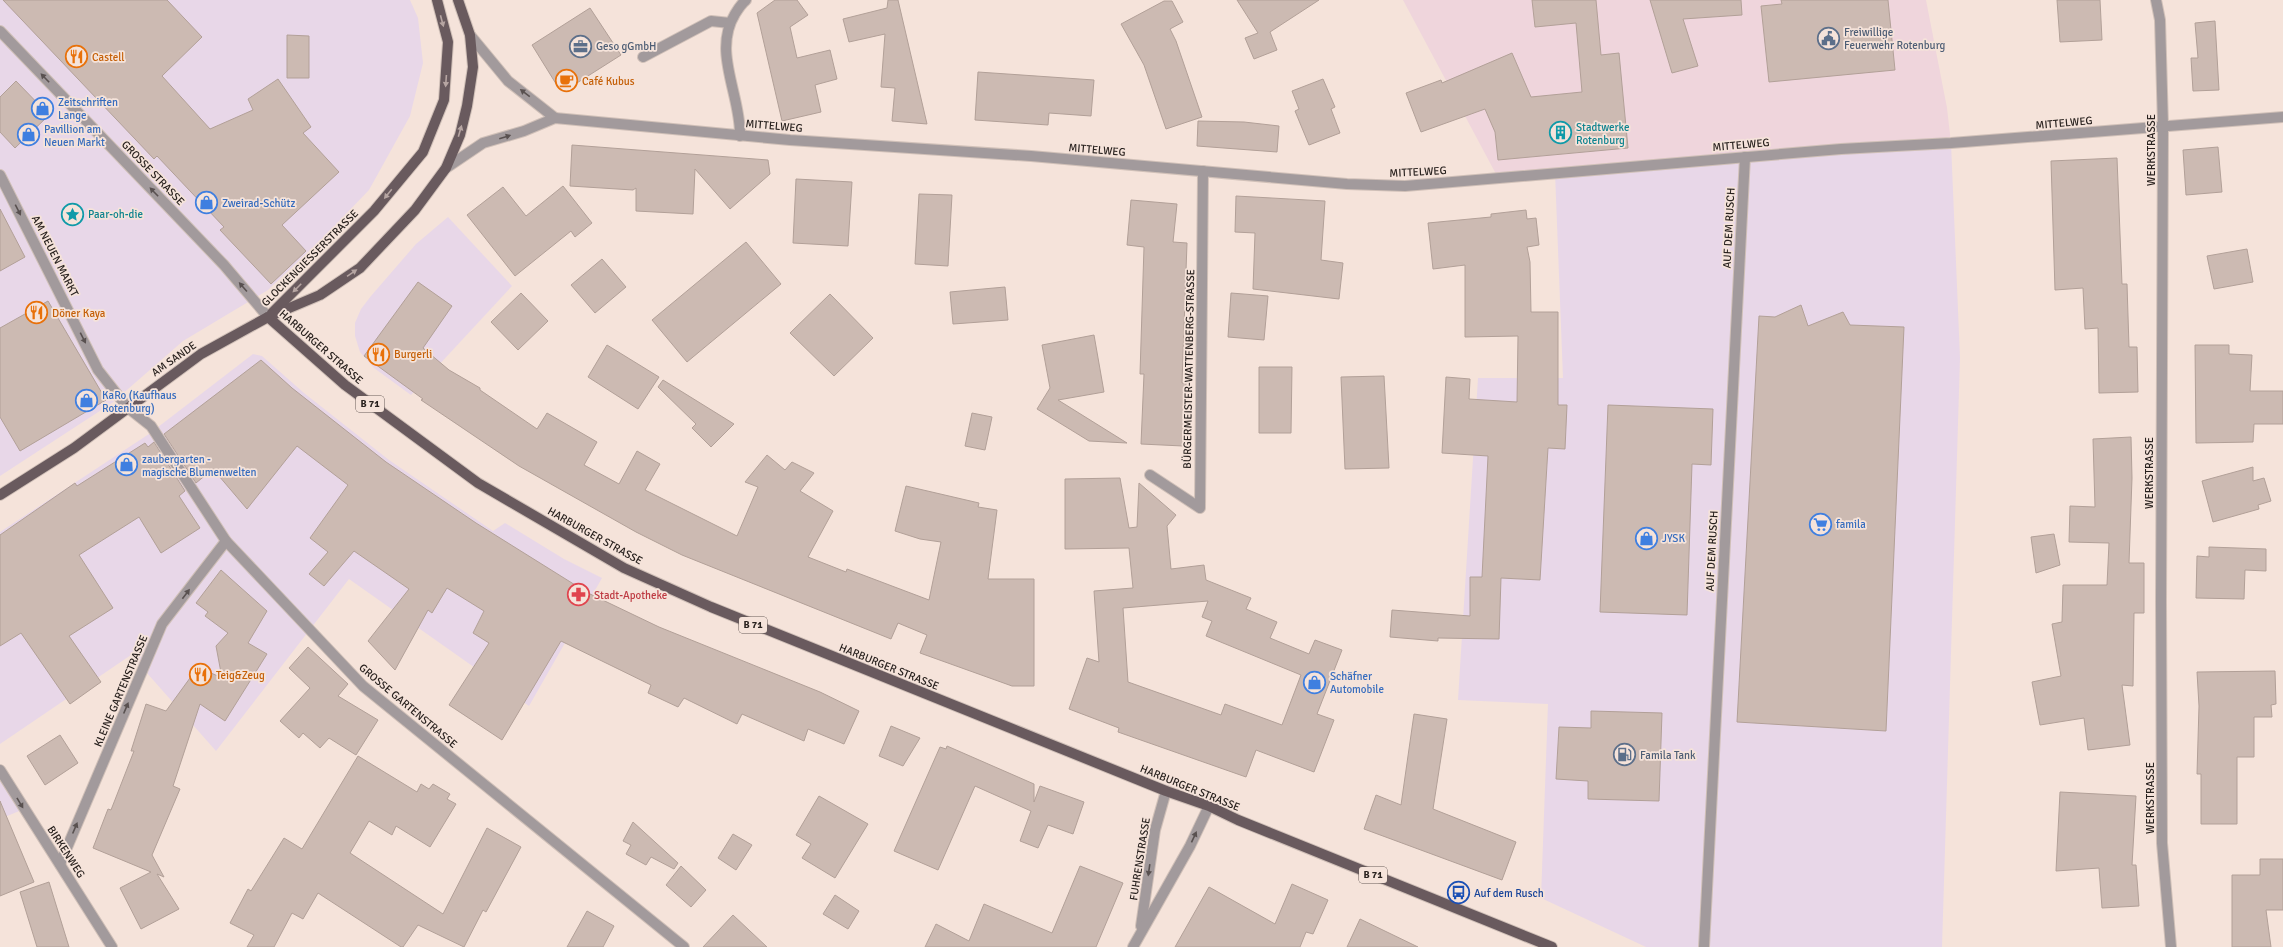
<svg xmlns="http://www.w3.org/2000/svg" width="2283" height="947" font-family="Signika,sans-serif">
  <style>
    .commercial { fill: #e8d7e8 }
    .industrial { fill: #efd5dc }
    .building { fill: #ccbab2; stroke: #b2a098; fill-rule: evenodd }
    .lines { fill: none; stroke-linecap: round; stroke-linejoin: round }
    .minor-casing { stroke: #d0c0b8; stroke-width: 12 }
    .tertiary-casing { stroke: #d0c0b8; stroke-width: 12 }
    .primary-casing { stroke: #d0c0b8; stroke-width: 12 }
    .minor { stroke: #a29a9c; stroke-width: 10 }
    .tertiary { stroke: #a29a9c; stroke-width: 10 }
    .primary { stroke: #695a5e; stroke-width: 10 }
    .oneway { fill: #b6a5a2 }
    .oneway2 { fill: #595150 }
    .labels { text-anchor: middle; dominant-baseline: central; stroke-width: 3.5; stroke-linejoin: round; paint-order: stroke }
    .shield { fill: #f5e3da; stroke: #665b56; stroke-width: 1 }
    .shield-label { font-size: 10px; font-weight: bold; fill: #28211e }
    .service-label { font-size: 11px; fill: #4e5e75; stroke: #f5e3da; text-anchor: start }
    .food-label { font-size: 11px; fill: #c56008; stroke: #f5e3da; text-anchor: start }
    .shop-label { font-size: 11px; fill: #366cbe; stroke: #f5e3da; text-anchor: start }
    .street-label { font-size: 11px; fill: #28211e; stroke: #f5e3da }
    .culture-label { font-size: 11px; fill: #0d838f; stroke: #f5e3da; text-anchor: start }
    .health-label { font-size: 11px; fill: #be3a42; stroke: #f5e3da; text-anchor: start }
    .transit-label { font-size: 11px; fill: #164399; stroke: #f5e3da; text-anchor: start }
  </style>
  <rect width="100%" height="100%" fill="#f5e3da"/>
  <g class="commercial">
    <polygon points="0,0 410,0 418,18 423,63 410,116 369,190 320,241 268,290 183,341 112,403 0,476"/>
    <polygon points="1951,143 1960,358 1942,947 1646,947 1541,898 1548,704 1458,700 1478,378 1563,378 1555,172"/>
    <polygon points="448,217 512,286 411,395 374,368 360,352 355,336 355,323 361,309 371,296 416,244"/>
    <polygon points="253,354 262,356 304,393 389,460 493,531 505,523 564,559 602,578 529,706 349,579 216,751 131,655 0,744 0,532 149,434"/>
    <polygon points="0,770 24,809 0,819"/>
  </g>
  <polygon class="industrial" points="1403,0 1926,0 1947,108 1951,143 1496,174"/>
  <g class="building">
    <polygon points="3,0 167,0 202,37 162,76 210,129 253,110 248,99 278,79 311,127 303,133 339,172 282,225 306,251 271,284 220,230 224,227 157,156 154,159"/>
    <polygon points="775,0 797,0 808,15 790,27 797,58 830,50 837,79 815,85 821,112 782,121 757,13"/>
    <polygon points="888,0 898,0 927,124 892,121 895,88 881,87 885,34 849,42 843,19 887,8"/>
    <polygon points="1237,0 1319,0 1270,32 1277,50 1254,59 1245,38 1258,33"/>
    <polygon points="1532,0 1596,0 1601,55 1619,53 1628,148 1498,160 1495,132 1485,109 1421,132 1406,93 1441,80 1442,83 1512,53 1531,97 1582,92 1576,23 1535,27"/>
    <polygon points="1650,0 1741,0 1742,15 1683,19 1698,66 1672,73"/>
    <polygon points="1781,0 1888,0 1895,70 1769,82 1761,6 1782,4"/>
    <polygon points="2057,0 2100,0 2102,40 2060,42"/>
    <polygon points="1164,1 1172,1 1183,22 1170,29 1176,41 1202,117 1166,129 1144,65 1121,24"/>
    <polygon points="590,8 621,55 569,88 558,87 532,45"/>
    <polygon points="2215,21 2219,90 2193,91 2191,58 2198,58 2195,23"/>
    <polygon points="287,35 309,36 309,78 287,78"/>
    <polygon points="978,72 1094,80 1091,116 1049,113 1048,125 975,120"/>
    <polygon points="1323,79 1335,107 1331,109 1340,133 1309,145 1295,111 1299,109 1292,91"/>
    <polygon points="16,81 49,115 15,148 0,132 0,97"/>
    <polygon points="1198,121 1244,122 1279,126 1277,152 1197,146"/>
    <polygon points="572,145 768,160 770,174 730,209 695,169 693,214 636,211 636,188 633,190 570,186"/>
    <polygon points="2218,147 2222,192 2186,195 2183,150"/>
    <polygon points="2117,158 2122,284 2127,284 2129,347 2137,347 2138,392 2099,393 2098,328 2085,329 2083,288 2055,290 2051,161"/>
    <polygon points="796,179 852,182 848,246 793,243"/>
    <polygon points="563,186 592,223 575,237 571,231 515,276 467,215 503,187 526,216"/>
    <polygon points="919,194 952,195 948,266 915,264"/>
    <polygon points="1236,196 1325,201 1321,260 1343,263 1339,299 1253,289 1255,233 1235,232"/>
    <polygon points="1131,200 1177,204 1173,242 1187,243 1182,383 1186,383 1183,446 1141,444 1144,374 1140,374 1144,247 1127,245"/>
    <polygon points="0,209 25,257 0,271"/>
    <polygon points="1526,210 1527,219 1536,218 1539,245 1527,247 1530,262 1531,312 1558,312 1558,405 1567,405 1565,449 1548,448 1540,580 1501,578 1499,639 1438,638 1438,641 1390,637 1392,610 1470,616 1470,577 1482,577 1488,456 1442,453 1446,377 1470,379 1469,399 1517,402 1518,336 1465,337 1465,265 1433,269 1428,223 1491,217 1491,214"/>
    <polygon points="746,242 781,284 687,362 652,320"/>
    <polygon points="2247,249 2253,282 2214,289 2207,256"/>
    <polygon points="602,259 626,287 595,313 571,285"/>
    <polygon points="418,282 452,306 423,348 449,370 480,388 480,390 537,429 547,413 597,442 584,465 619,484 637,451 660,464 645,490 737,536 758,487 745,482 767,455 785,470 792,462 814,473 800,491 833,511 808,557 846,572 847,569 929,600 941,542 920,539 895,531 906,486 979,503 978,507 997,510 988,579 1034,579 1034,686 1012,686 920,653 927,635 898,623 891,639 682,555 636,532 519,466 421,400 423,399 364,356"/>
    <polygon points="1005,287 1008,320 953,324 950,292"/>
    <polygon points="521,293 548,321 518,350 491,322"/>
    <polygon points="1231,293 1268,296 1264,340 1228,337"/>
    <polygon points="830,294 873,338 834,376 790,333"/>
    <polygon points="48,301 106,400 20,451 0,417 0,328"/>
    <polygon points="1801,305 1808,326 1843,312 1850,325 1904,327 1886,731 1737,722 1759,316 1775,317"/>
    <polygon points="1094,335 1104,392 1058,400 1127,443 1089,441 1037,409 1050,388 1042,345"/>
    <polygon points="607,345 659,377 638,409 588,377"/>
    <polygon points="2195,345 2229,345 2229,354 2252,355 2250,391 2283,391 2283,424 2254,424 2253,442 2196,443"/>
    <polygon points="261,360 292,388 386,462 476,523 588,593 659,627 820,692 859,711 844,744 808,729 804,741 742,714 737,724 684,698 678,707 648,693 651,685 561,641 502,740 449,705 489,643 473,633 484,611 447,588 432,613 428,610 395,670 368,641 409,589 354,551 324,586 309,574 328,552 310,538 348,485 297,446 247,509 213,469 196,483 164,434"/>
    <polygon points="1259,367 1292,367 1291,433 1259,433"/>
    <polygon points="1384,376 1389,468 1345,469 1341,377"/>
    <polygon points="663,380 734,424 711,447 692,428 696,424 658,387"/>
    <polygon points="1608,405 1713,409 1711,465 1692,464 1687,615 1600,612"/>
    <polygon points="972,413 992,417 985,450 965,446"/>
    <polygon points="2131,437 2132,478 2129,563 2144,563 2144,613 2134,613 2133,686 2122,685 2130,745 2088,750 2084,718 2040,725 2032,682 2061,676 2052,624 2062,622 2063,585 2107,585 2109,543 2069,542 2070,506 2095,507 2093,439"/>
    <polygon points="154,442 185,491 179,496 200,528 161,553 139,517 79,555 113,608 69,636 101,682 70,704 21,633 0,646 0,535 75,483 77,486 145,443 148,447"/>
    <polygon points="2253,467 2253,481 2264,478 2271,501 2258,505 2259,509 2213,522 2202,481"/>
    <path d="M1120,478L1129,528L1137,527L1139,483L1176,515L1167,526L1171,569L1204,565L1206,580L1251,598L1246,609L1277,622L1270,638L1309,654L1315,640L1342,650L1317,714L1334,720L1314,772L1256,750L1246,777L1118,732L1119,728L1069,709L1087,658L1099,662L1094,591L1133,588L1129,548L1065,549V479ZM1208,601L1202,617L1212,621L1206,636L1301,675L1282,725L1225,704L1221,715L1128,682L1123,608Z"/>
    <polygon points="2054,534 2060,565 2036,573 2031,537"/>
    <polygon points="2209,547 2266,549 2266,571 2245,570 2244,599 2196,598 2197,556 2209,557"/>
    <polygon points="221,570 267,611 248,643 267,654 225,721 200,704 173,786 180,789 152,855 164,877 157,874 179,909 141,929 120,888 151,872 93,848 108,809 111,810 134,751 131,751 146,704 166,711 198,667 222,678 216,646 228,633 205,616 208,612 196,603"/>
    <polygon points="308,647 348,684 338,696 378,720 356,755 329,738 320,748 303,733 299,738 280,721 310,688 289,668"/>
    <polygon points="2275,671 2276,704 2271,705 2272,717 2254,717 2254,757 2237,757 2237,824 2201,824 2201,774 2197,774 2199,706 2197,672"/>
    <polygon points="1591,711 1662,713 1659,801 1588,799 1588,781 1556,779 1559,727 1591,728"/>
    <polygon points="1414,714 1447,719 1433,809 1516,842 1502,880 1364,829 1376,795 1401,805"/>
    <polygon points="891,726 920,738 903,766 879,756"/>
    <polygon points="60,735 78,763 45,785 27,756"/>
    <polygon points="947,746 1034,784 1034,802 1040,786 1084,802 1073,834 1048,825 1038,848 1020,841 1031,811 975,786 938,870 894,851 940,747 946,749"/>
    <polygon points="358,756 417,792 421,784 429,789 433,784 450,794 447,799 456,804 430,847 396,826 392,835 369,821 350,853 443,914 487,828 521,847 486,912 483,910 464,947 418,925 403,947 401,947 318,893 303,919 292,913 274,947 247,947 254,935 230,923 248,889 251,891 284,838 302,849"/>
    <polygon points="2060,792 2136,796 2132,865 2136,865 2139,906 2102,908 2099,868 2056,871"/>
    <polygon points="819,796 868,824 835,878 802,858 811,844 796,835"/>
    <polygon points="0,801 34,882 0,896"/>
    <polygon points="633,822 678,863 674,869 651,857 646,865 626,854 631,845 623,841"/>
    <polygon points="733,834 752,845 736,870 718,858"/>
    <polygon points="2260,859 2283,859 2283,910 2266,910 2271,947 2232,947 2232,875 2260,875"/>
    <polygon points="681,866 706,890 691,907 666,885"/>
    <polygon points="1080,866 1123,883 1096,947 925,947 936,924 969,941 984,904 1052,933"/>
    <polygon points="49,882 69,947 37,947 20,892"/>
    <polygon points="1292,884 1328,900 1313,934 1306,932 1300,947 1175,947 1209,887 1275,924"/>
    <polygon points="835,895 859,911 848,929 823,914"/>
    <polygon points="587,911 614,926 603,947 567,947"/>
    <polygon points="733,915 767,947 703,947"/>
    <polygon points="1360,919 1418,947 1347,947"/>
  </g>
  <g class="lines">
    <defs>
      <g id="minor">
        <polyline points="2156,0 2160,20 2163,126 2161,602 2162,843 2171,947"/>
        <polyline points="0,31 224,265 268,317"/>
        <polyline points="470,35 508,81 555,118"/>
        <polyline points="643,57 711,21 730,23"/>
        <path d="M740,136C741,95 712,52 735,14C738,9 741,4 746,0"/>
        <polyline points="446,168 483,143 524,131 555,118 790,140 1031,156 1347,184 1405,186 1841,149 1951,143 2283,117"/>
        <polyline points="0,175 98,370 127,407 151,426 226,541 363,686 684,947"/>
        <polyline points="1150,475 1200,508 1203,171"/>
        <polyline points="0,770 112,947"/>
        <polyline points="60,864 162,624 226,541"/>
        <polyline points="1704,947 1745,157"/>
      </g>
      <g id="tertiary">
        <polyline points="1141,926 1155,830 1166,791"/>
        <polyline points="1133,947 1190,846 1209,806"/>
      </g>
      <g id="primary">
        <polyline points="272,313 374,211 423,152 444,100 448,42 437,0"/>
        <polyline points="268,317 345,385 478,483 624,568 711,607 1166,791 1209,806 1238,820 1552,947"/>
        <polyline points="0,495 74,448 201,354 268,317 320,295 360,268 415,210 446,168 460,135 467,106 473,67 470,35 458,0"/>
      </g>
    </defs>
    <use href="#minor" class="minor-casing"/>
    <use href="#tertiary" class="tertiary-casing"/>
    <use href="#primary" class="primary-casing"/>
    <use href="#minor" class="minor"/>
    <use href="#tertiary" class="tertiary"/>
    <use href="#primary" class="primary"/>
  </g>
  <defs><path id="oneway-solid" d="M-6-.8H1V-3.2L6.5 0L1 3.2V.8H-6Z"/></defs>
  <g class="oneway">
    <use href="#oneway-solid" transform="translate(442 21) rotate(75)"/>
    <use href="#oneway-solid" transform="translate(446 81) rotate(94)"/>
    <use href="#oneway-solid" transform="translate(460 131) rotate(-74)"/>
    <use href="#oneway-solid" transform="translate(388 194) rotate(129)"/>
    <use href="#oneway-solid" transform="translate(352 273) rotate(-34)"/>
    <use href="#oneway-solid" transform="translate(297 288) rotate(135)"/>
  </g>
  <g class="oneway2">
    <use href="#oneway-solid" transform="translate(45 78) rotate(-134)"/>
    <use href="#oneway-solid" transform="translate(525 93) rotate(-143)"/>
    <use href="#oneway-solid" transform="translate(505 137) rotate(-17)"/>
    <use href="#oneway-solid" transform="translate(154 192) rotate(-134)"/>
    <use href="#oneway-solid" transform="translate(18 210) rotate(63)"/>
    <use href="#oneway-solid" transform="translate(243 287) rotate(-131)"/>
    <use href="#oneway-solid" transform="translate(83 338) rotate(63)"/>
    <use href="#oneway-solid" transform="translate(186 594) rotate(-53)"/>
    <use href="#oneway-solid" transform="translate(126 708) rotate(-67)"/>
    <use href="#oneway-solid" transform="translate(20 803) rotate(59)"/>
    <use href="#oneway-solid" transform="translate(75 828) rotate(-67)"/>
    <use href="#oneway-solid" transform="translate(1194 837) rotate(-65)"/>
    <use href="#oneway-solid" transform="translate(1149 870) rotate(98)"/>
  </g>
  <defs>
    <symbol id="civic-ring" viewBox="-11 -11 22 22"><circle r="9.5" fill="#f5e3da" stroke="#5c6f8a" stroke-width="1.5"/><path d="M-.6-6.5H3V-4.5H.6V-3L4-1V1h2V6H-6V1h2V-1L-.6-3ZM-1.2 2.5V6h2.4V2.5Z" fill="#5c6f8a"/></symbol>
    <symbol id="office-ring" viewBox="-11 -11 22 22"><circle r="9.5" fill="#f5e3da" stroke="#5c6f8a" stroke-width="1.5"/><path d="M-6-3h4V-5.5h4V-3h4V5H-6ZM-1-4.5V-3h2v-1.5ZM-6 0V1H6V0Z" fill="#5c6f8a"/></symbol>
    <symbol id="restaurant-ring" viewBox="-11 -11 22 22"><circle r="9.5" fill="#f5e3da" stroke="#e8710a" stroke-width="1.5"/><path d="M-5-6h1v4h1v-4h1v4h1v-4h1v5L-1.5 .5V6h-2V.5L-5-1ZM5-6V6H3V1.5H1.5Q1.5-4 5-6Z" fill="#e8710a"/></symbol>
    <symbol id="cafe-ring" viewBox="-11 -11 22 22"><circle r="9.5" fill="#f5e3da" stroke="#e8710a" stroke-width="1.5"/><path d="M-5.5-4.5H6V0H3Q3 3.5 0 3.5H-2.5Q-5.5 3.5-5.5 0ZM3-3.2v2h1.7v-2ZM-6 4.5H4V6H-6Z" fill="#e8710a"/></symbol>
    <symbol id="shop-ring" viewBox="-11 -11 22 22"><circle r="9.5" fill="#f5e3da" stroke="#3f7fe0" stroke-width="1.5"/><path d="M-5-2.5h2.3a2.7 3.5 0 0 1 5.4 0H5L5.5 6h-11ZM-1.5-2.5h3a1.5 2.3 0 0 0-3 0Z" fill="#3f7fe0"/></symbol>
    <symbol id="building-ring" viewBox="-11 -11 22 22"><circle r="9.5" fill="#f5e3da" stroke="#0f9aa8" stroke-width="1.5"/><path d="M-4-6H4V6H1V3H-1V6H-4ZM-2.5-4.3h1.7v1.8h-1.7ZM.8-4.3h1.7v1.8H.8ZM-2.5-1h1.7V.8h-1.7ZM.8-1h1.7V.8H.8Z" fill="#0f9aa8"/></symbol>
    <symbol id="sight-ring" viewBox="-11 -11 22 22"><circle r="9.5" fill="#f5e3da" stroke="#0f9aa8" stroke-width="1.5"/><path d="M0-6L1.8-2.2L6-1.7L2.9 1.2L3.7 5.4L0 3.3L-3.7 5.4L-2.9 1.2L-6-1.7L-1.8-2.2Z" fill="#0f9aa8"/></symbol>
    <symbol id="supermarket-ring" viewBox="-11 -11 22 22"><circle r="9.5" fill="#f5e3da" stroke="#3f7fe0" stroke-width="1.5"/><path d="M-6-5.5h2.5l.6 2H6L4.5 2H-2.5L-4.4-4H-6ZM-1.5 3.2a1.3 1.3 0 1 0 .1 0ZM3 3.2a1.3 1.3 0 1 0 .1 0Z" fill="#3f7fe0"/></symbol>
    <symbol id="pharmacy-ring" viewBox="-11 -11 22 22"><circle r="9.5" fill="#f5e3da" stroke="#e0444e" stroke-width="1.5"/><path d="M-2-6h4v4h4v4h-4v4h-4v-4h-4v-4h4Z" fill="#e0444e"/></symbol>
    <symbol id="fuel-ring" viewBox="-11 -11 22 22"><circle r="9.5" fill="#f5e3da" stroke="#5c6f8a" stroke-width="1.5"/><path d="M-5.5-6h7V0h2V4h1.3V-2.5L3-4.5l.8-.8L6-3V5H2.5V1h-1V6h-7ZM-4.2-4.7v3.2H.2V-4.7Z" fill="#5c6f8a"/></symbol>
    <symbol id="bus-ring" viewBox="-11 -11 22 22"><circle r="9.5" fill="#f5e3da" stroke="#1a4fb4" stroke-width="1.5"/><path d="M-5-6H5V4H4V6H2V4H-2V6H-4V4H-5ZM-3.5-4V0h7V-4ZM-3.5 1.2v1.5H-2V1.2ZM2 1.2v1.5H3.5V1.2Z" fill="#1a4fb4"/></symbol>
  </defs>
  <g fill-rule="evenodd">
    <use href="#civic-ring" x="1816" y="26" width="25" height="25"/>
    <use href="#office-ring" x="568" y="34" width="25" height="25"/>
    <use href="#restaurant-ring" x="64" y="44" width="25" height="25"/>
    <use href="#cafe-ring" x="554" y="68" width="25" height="25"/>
    <use href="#shop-ring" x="30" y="96" width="25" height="25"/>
    <use href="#building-ring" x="1548" y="120" width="25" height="25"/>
    <use href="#shop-ring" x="16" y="122" width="25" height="25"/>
    <use href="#shop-ring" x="194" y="190" width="25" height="25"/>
    <use href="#sight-ring" x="60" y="202" width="25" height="25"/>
    <use href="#restaurant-ring" x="24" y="300" width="25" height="25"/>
    <use href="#restaurant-ring" x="366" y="342" width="25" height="25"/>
    <use href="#shop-ring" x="74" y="388" width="25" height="25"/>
    <use href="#shop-ring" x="114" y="452" width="25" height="25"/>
    <use href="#supermarket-ring" x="1808" y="512" width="25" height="25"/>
    <use href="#shop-ring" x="1634" y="526" width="25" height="25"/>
    <use href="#pharmacy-ring" x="566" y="582" width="25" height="25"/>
    <use href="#restaurant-ring" x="188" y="662" width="25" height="25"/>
    <use href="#shop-ring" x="1302" y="670" width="25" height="25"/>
    <use href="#fuel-ring" x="1612" y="742" width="25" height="25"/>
    <use href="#bus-ring" x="1446" y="880" width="25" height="25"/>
  </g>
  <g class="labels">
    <g class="shield">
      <rect x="356" y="396" width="28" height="16" rx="3"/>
      <rect x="739" y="617" width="28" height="16" rx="3"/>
      <rect x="1359" y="867" width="28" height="16" rx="3"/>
    </g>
    <g class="shield-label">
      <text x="370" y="404">B 71</text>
      <text x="753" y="625">B 71</text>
      <text x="1373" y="875">B 71</text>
    </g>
    <g class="service-label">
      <text x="1844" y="32">Freiwillige<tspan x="1844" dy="13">Feuerwehr Rotenburg</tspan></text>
      <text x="596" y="46">Geso gGmbH</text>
      <text x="1640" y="755">Famila Tank</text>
    </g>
    <g class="food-label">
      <text x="92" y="57">Castell</text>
      <text x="582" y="81">Café Kubus</text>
      <text x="52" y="313">Döner Kaya</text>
      <text x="394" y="354">Burgerli</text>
      <text x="216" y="675">Teig&amp;Zeug</text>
    </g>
    <g class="shop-label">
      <text x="58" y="102">Zeitschriften<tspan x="58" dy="13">Lange</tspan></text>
      <text x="44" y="129">Pavillion am<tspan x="44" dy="13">Neuen Markt</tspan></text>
      <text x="222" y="203">Zweirad-Schütz</text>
      <text x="102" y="395">KaRo (Kaufhaus<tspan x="102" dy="13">Rotenburg)</tspan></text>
      <text x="142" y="459">zaubergarten -<tspan x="142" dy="13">magische Blumenwelten</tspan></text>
      <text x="1836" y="524">famila</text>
      <text x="1662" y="538">JYSK</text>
      <text x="1330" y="676">Schäfner<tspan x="1330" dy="13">Automobile</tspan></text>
    </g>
    <g class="street-label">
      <text transform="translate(2064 123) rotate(-5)">MITTELWEG</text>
      <text transform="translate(774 126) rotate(5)">MITTELWEG</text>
      <text transform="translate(1741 145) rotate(-5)">MITTELWEG</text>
      <text transform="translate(1097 150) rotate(5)">MITTELWEG</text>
      <text transform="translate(2151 150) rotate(-90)">WERKSTRASSE</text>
      <text transform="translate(1418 172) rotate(-3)">MITTELWEG</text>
      <text transform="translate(153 173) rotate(46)">GROSSE STRASSE</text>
      <text transform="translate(1729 228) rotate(-87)">AUF DEM RUSCH</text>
      <text transform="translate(55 256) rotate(63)">AM NEUEN MARKT</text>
      <text transform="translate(310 258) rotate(-45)">GLOCKENGIESSERSTRASSE</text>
      <text transform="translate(321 347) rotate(41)">HARBURGER STRASSE</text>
      <text transform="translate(174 359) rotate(-35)">AM SANDE</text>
      <text transform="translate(1189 369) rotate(-89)">BÜRGERMEISTER-WATTENBERG-STRASSE</text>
      <text transform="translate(2149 473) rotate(-90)">WERKSTRASSE</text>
      <text transform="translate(595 536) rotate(29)">HARBURGER STRASSE</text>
      <text transform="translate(1712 551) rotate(-87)">AUF DEM RUSCH</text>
      <text transform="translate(889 667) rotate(22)">HARBURGER STRASSE</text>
      <text transform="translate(121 691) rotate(-67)">KLEINE GARTENSTRASSE</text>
      <text transform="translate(408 706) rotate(40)">GROSSE GARTENSTRASSE</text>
      <text transform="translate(1190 788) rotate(22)">HARBURGER STRASSE</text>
      <text transform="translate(2150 798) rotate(-90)">WERKSTRASSE</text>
      <text transform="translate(66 852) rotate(57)">BIRKENWEG</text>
      <text transform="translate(1140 859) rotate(-81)">FUHRENSTRASSE</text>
    </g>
    <g class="culture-label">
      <text x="1576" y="127">Stadtwerke<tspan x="1576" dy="13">Rotenburg</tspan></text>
      <text x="88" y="214">Paar-oh-die</text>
    </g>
    <g class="health-label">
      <text x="594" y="595">Stadt-Apotheke</text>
    </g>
    <g class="transit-label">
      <text x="1474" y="893">Auf dem Rusch</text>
    </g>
  </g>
</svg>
